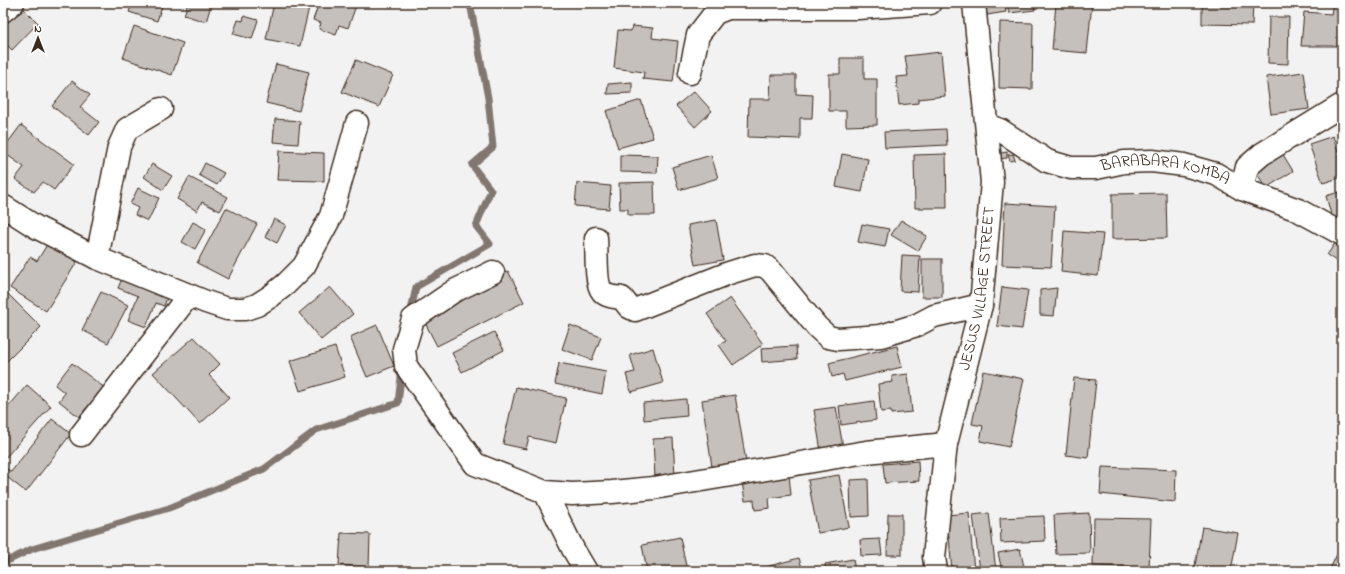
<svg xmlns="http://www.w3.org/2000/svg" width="1345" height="574" font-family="'Indie Flower',sans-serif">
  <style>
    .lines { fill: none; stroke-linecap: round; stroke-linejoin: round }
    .stream { stroke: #827770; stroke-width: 7 }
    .building { fill: #c6c0bd; stroke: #3b2a1e }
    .minor-casing { stroke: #3b2a1e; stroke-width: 25 }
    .minor { stroke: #fff; stroke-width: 22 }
    .labels { text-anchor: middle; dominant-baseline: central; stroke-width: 3.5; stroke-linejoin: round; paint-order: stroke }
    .street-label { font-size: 16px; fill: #3b2a1e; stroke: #fff }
  </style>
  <rect width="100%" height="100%" fill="#f3f2f2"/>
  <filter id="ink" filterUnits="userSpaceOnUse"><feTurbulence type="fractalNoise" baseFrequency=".025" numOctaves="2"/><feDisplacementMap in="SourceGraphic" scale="8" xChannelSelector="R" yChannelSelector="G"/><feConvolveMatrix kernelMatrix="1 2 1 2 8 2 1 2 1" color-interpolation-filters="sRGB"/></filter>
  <g filter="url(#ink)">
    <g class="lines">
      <g class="stream">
        <polyline points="410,315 416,287 490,244 476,226 491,190 472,165 493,147 488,98 470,3"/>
        <polyline points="3,563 32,549 169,508 264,469 316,430 398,403 402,369"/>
      </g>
    </g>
    <g class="building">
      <polygon points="132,3 163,3 157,21 129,12"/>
      <polygon points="188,3 204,3 211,5 206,22 184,15"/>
      <polygon points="274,3 310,3 300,46 266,39"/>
      <polygon points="319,3 357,3 348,28 339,25 336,35 319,29 321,23 313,20"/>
      <polygon points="985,3 1005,3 1006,12 987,15"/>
      <polygon points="1007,3 1034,3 1035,10 1009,13"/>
      <polygon points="1056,3 1092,3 1087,53 1052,50"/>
      <polygon points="1202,3 1253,3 1252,25 1202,24"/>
      <polygon points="1333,3 1342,3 1342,46 1301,46 1304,12 1331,14"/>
      <polygon points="21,6 38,23 12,50 3,41 3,25"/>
      <polygon points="244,16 258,20 252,39 233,34 238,20 243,21"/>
      <polygon points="1269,17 1289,17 1288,64 1268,63"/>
      <polygon points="1000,22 1033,23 1032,89 999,88"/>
      <polygon points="134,26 183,43 172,75 123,58"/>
      <polygon points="632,26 653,28 652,38 678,41 673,82 643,79 644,72 614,68 618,30 631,31"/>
      <polygon points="941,52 945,96 918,99 918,103 899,105 896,77 908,76 905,56"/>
      <polygon points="840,58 864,58 864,79 877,79 877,125 846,126 846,111 829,111 829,74 840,74"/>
      <polygon points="356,60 393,75 379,107 342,92"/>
      <polygon points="276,64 309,72 299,111 266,103"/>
      <polygon points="1304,72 1309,109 1271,114 1266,77"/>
      <polygon points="771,75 796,75 796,94 813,95 812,118 800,118 800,139 748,137 749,99 770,99"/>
      <polygon points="72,81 90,95 80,107 99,122 89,135 52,106"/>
      <polygon points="632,82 632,93 607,94 608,84"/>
      <polygon points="694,91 712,111 695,127 676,106"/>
      <polygon points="641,100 653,138 618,148 606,111"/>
      <polygon points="275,119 300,121 298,144 273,142"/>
      <polygon points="21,125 74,164 54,190 43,182 34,192 15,179 24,167 3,152 3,149"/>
      <polygon points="946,129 947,145 885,148 884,132"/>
      <polygon points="1333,136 1342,164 1342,177 1323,183 1309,144"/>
      <polygon points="279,151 324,153 324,181 277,180"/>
      <polygon points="1007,152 1007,158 998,159 996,154"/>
      <polygon points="1282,153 1293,171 1266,188 1255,170"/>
      <polygon points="842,154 868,159 862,192 836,187"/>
      <polygon points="946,154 947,208 915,208 914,155"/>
      <polygon points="1013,154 1015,160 1010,161 1008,155"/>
      <polygon points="620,155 658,156 657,173 620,172"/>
      <polygon points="711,155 718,178 679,190 672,167"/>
      <polygon points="205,163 224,173 217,185 199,175"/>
      <polygon points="152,164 172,176 163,190 144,177"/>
      <polygon points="189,177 228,197 220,211 202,202 197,211 177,199"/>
      <polygon points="654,182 655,215 628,215 628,209 620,209 619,183"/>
      <polygon points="577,183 611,186 609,209 575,206"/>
      <polygon points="138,188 159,198 148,221 135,215 138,208 130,204"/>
      <polygon points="1342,191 1342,220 1333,222 1326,196"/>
      <polygon points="1166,193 1167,238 1112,239 1112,194"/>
      <polygon points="1005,203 1055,206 1051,267 1002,265"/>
      <polygon points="226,208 257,224 228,279 197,263"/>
      <polygon points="274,219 286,225 277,243 265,237"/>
      <polygon points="716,220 723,260 695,265 688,225"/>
      <polygon points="901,220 927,236 918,251 891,235"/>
      <polygon points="193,222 206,229 195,249 182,242"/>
      <polygon points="862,224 889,229 885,247 858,242"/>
      <polygon points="1064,231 1103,234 1098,276 1061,272"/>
      <polygon points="1338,239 1342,242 1342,265 1327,255"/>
      <polygon points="48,243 77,262 46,311 10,288 30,257 37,261"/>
      <polygon points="902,255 920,256 918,292 900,291"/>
      <rect x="922" y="259" width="20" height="38"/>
      <polygon points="508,271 524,302 437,346 421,315"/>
      <polygon points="123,276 168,295 164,306 156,303 146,327 128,320 138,296 118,288"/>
      <polygon points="330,287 353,314 321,340 299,313"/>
      <polygon points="1002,287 1028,290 1022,329 997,326"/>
      <polygon points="1057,288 1054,316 1040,315 1040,290"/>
      <polygon points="3,289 41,327 4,364 3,363"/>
      <polygon points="101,292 128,305 108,343 82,330"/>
      <polygon points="730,298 763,344 733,365 719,345 726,341 707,314"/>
      <polygon points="377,325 394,366 367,377 350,337"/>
      <polygon points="570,325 601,337 592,360 562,349"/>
      <polygon points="494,332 504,350 462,372 452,353"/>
      <polygon points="194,337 220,364 209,375 229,397 200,424 153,373"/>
      <polygon points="796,346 797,359 762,362 761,348"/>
      <polygon points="897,346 902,367 845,381 843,374 832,377 829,363"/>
      <polygon points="335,347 345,377 300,391 290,361"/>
      <polygon points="653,348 663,383 631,392 626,374 635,372 630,355"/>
      <polygon points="72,363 106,389 92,408 88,406 79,417 59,401 65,393 55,385"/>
      <polygon points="559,363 606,372 602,394 555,384"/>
      <polygon points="983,371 1024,379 1009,447 980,441 983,426 972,424"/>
      <polygon points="908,374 912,412 891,414 891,411 881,412 878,384 893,382 892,376"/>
      <polygon points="1074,378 1096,380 1088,458 1066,455"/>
      <polygon points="27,385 51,406 6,457 3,455 3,413"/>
      <polygon points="516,387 566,398 556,443 529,437 526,449 503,444"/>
      <polygon points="735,395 746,462 712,467 702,400"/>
      <polygon points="686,399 687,416 644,420 643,403"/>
      <polygon points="874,401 876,420 841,425 839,406"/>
      <polygon points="836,407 843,447 821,451 814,410"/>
      <polygon points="52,419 71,434 26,492 3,474 3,466 11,472"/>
      <polygon points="673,438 675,477 655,478 653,439"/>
      <polygon points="918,461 919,481 885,483 883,464"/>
      <polygon points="1102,467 1176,470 1175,502 1100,494"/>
      <polygon points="789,475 791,495 769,498 770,508 755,510 754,500 745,501 742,482"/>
      <polygon points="839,475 849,527 818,533 808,480"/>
      <polygon points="868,479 869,516 851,517 850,480"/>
      <polygon points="969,513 974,571 952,571 947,515"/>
      <polygon points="989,513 996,571 980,571 973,515"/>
      <polygon points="1089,513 1090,553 1056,554 1054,515"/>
      <polygon points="888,514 902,514 902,555 887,555"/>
      <polygon points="1044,516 1045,541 1001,543 1000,518"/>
      <polygon points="1094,518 1151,519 1149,568 1093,566"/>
      <polygon points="1202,527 1238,533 1231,571 1194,571"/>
      <polygon points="341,533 370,534 369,567 339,565"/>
      <polygon points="680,537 687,571 647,571 642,545"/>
      <polygon points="880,539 882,555 861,556 860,540"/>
      <polygon points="1020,549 1025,571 1002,571 998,553"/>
      <polygon points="1338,552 1342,554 1342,571 1329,571"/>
      <polygon points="799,558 803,571 759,571 758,569"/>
      <polygon points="853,559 855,571 826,571 825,564"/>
    </g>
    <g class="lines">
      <defs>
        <g id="minor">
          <polyline points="3,11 13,3"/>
          <polyline points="690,73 698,35 715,13 728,8 858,8 930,3"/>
          <path id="s1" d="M987,125L1000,130L1047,161L1071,168H1096L1124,162L1152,161L1184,165L1216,174L1242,189L1298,210L1342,234"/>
          <polyline points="1242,189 1247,167 1262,154 1342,105"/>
          <polyline points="3,206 36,227 97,258 206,302 227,309 245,309 257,305 271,296 286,284 304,266 331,216 357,123"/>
          <path d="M596,238C597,250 595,283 602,291C606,297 616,297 622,298L629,307L635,310L729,273L755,265L765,266L771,271L817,327L828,337L838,339L881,336L917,325L934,316L981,305"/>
          <polyline points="97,258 119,147 127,129 161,109"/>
          <polyline points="493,272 454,291 413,319 404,349 406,366 475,464 545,492 572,494 612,492 654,488 866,452 946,444"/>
          <polyline points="81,435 189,295"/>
          <polyline points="545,492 573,549 586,571"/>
          <path id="s2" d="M936,571L934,557L946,444L981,305L992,182L974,3"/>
        </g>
      </defs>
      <use href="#minor" class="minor-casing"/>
      <use href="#minor" class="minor"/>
    </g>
  </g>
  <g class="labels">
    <g class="street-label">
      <text stroke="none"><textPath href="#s1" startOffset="191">BARABARA KOMBA</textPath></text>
      <text stroke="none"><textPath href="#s2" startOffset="287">JESUS VILLAGE STREET</textPath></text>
    </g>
  </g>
  <rect width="1345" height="574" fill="none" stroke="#fff" stroke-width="16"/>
  <rect x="8" y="8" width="1329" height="558" fill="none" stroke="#3b2a1e" stroke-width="1.5" filter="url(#ink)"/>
  <g transform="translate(38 38)" stroke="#ffffff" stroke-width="3" paint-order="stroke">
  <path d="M0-3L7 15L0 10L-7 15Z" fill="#3b2a1e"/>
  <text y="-6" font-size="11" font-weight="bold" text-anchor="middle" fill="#3b2a1e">N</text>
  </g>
</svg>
